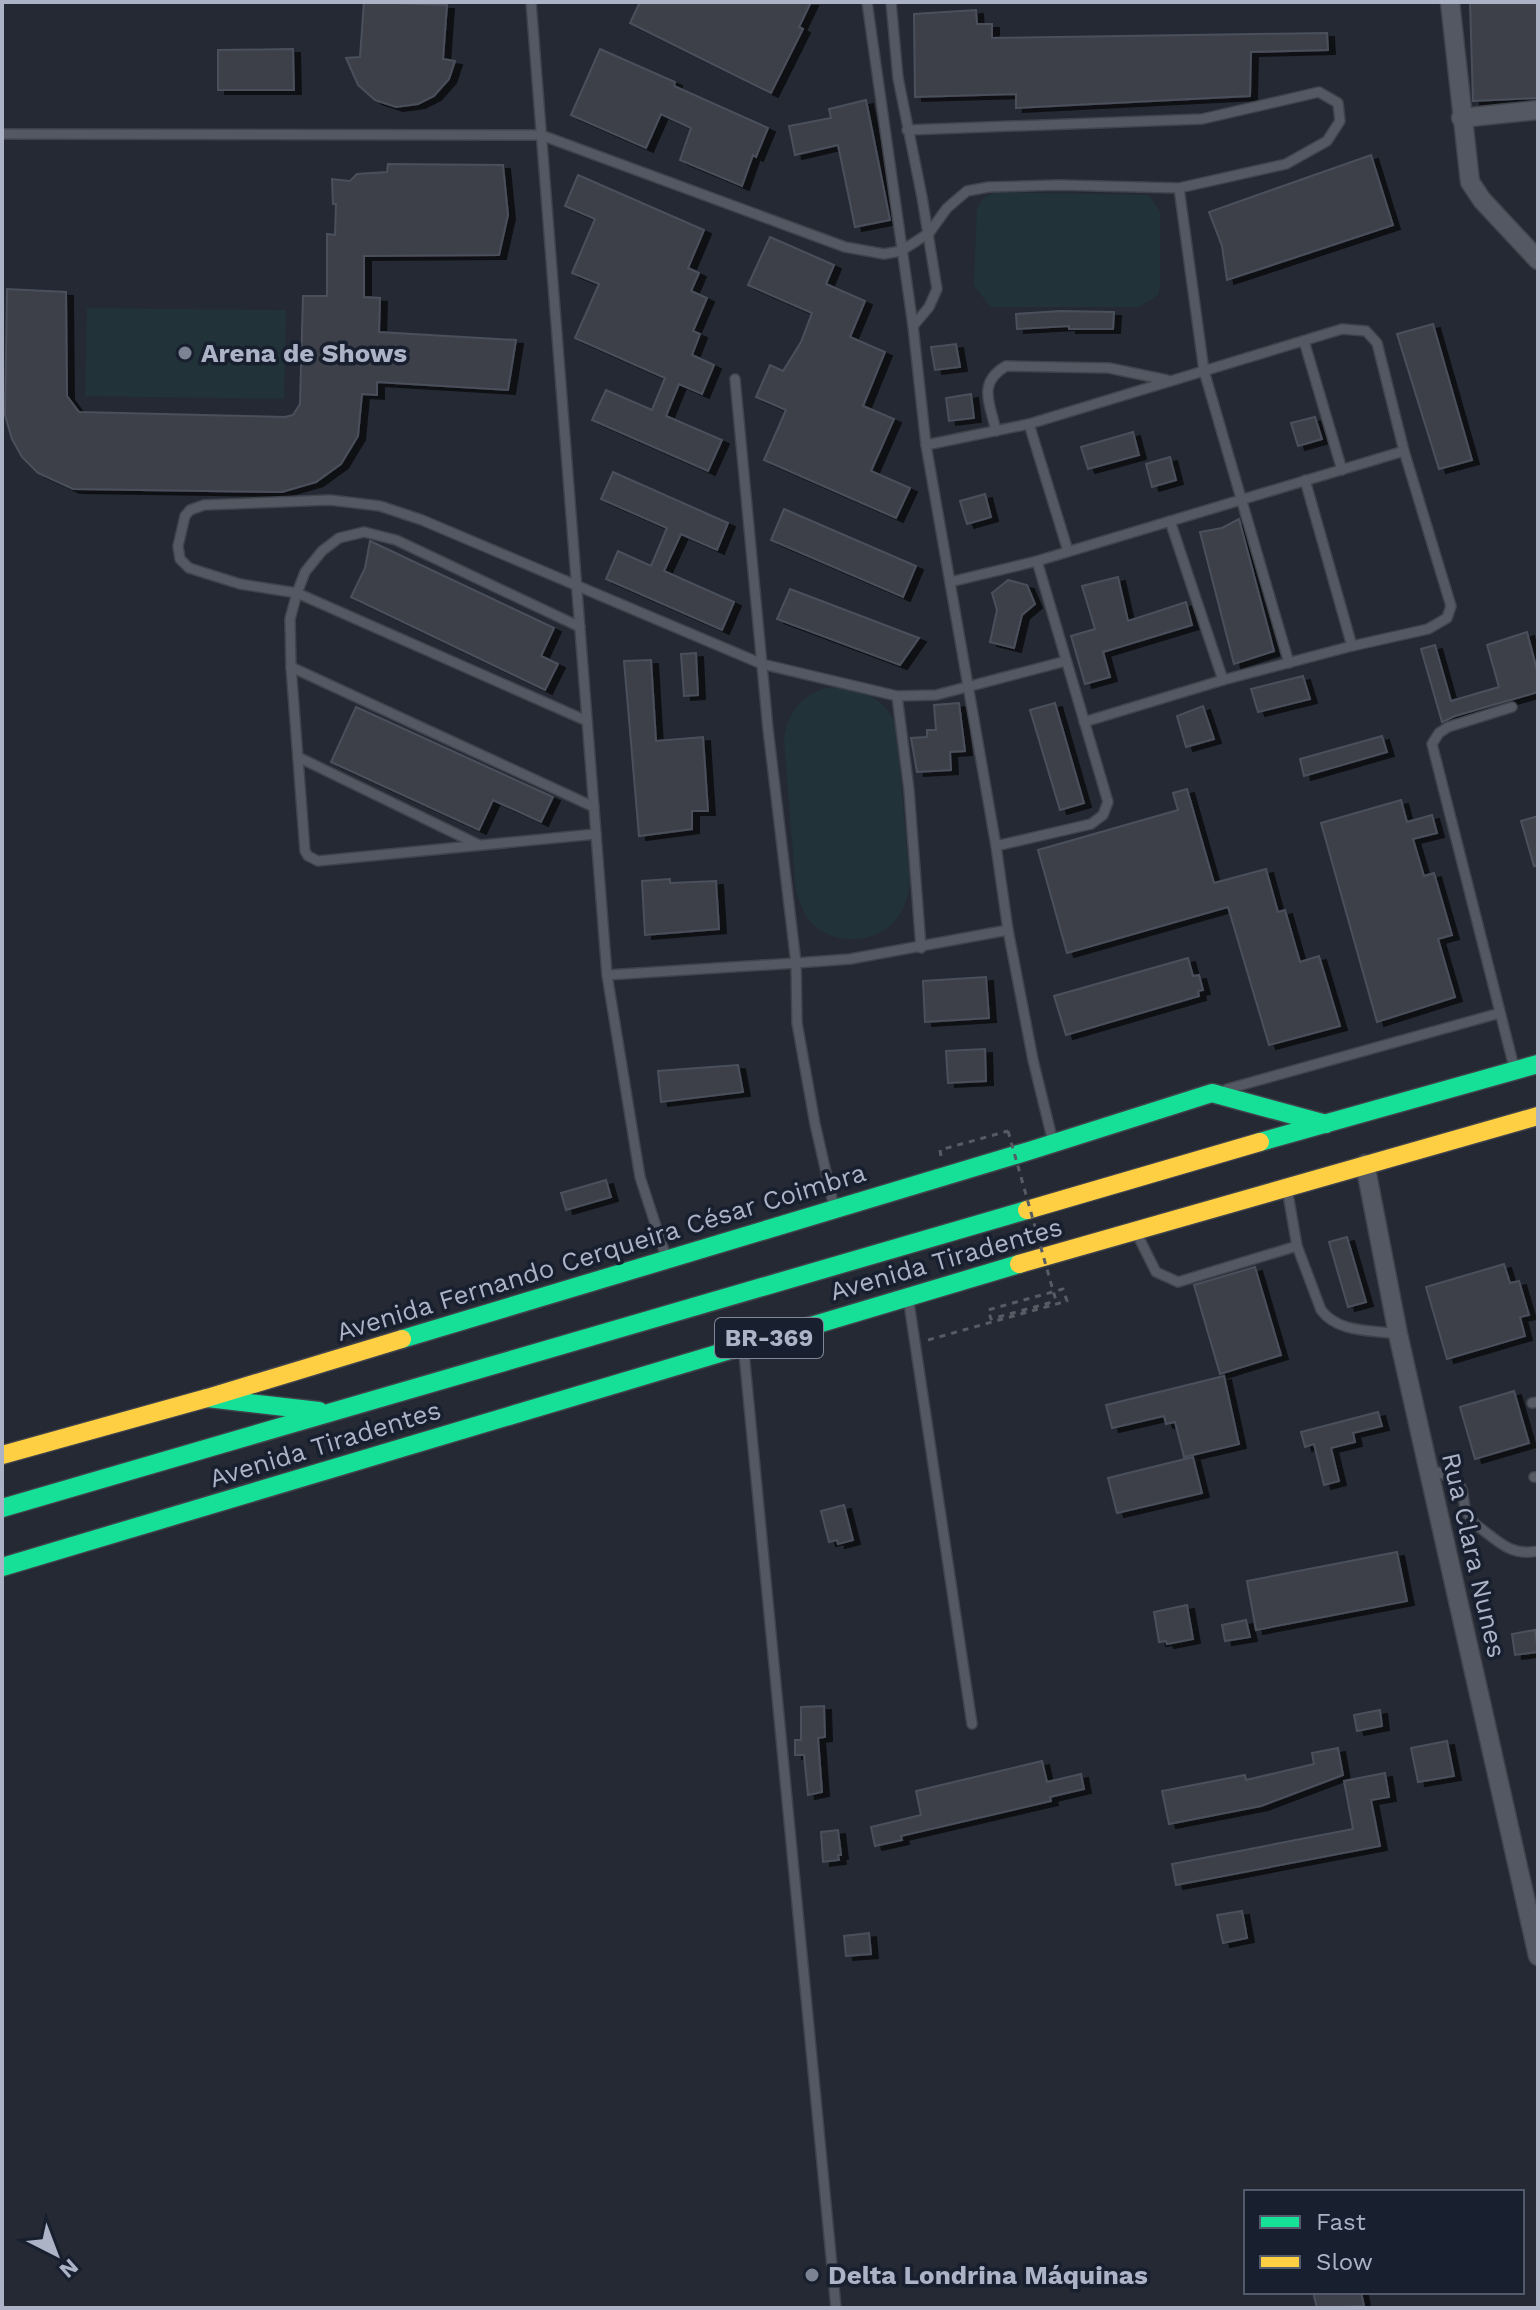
<svg xmlns="http://www.w3.org/2000/svg" width="1540" height="2310" font-family="'Work Sans',sans-serif">
  <style>
    .green { fill: #213339 }
    .building { fill: #3c4049; stroke: #4b505c; stroke-width: 2; filter: url(#shadow) }
    .lines { fill: none; stroke-linecap: round; stroke-linejoin: round }
    .lane-casing { stroke: #40434b; stroke-width: 12 }
    .street-casing { stroke: #40434b; stroke-width: 21 }
    .fast-casing { stroke: #40434b; stroke-width: 21 }
    .slow-casing { stroke: #40434b; stroke-width: 21 }
    .path { stroke: #565b64; stroke-width: 3; stroke-dasharray: 6 6; stroke-linecap: butt }
    .lane { stroke: #545862; stroke-width: 9 }
    .street { stroke: #545862; stroke-width: 18 }
    .fast { stroke: #16e098; stroke-width: 18 }
    .slow { stroke: #ffcf43; stroke-width: 18 }
    .path-bridge { stroke: #565b64; stroke-width: 3; stroke-dasharray: 6 6; stroke-linecap: butt }
    .poi-dot { fill: #7c8393; stroke: #181f2e; stroke-width: 3 }
    .labels { text-anchor: middle; dominant-baseline: central; stroke-width: 7; stroke-linejoin: round; paint-order: stroke }
    .shield { fill: #181f2e; stroke: #808798; stroke-width: 2 }
    .shield-label { font-size: 24px; font-weight: bold; fill: #acb3c6 }
    .poi-label { font-size: 26px; font-weight: bold; fill: #acb3c6; stroke: #181f2e; text-anchor: start }
    .street-label { font-size: 26px; fill: #acb3c6; stroke: #181f2e }
  </style>
  <defs>
    <filter id="shadow"><feDropShadow dx="7" dy="4" stdDeviation="0" flood-color="#0009"/></filter>
  </defs>
  <rect width="100%" height="100%" fill="#242933"/>
  <g class="green">
    <polygon points="996,192 1149,195 1160,212 1160,286 1158,295 1139,307 990,307 974,285 977,208 984,197"/>
    <polygon points="87,308 286,310 284,399 85,396"/>
    <path d="M834,686C864,688 883,698 896,725L910,884C908,895 906,904 900,914C881,943 838,948 813,924C804,916 800,902 796,891L784,738C789,708 804,693 834,686Z"/>
  </g>
  <g class="building">
    <polygon points="364,2 447,5 443,59 455,61 449,79 434,96 418,104 396,107 375,100 358,85 346,58 360,57"/>
    <polygon points="640,2 811,2 799,27 803,29 771,93 630,23"/>
    <polygon points="1470,2 1538,2 1538,98 1473,101"/>
    <polygon points="976,10 977,24 992,24 992,38 1327,33 1328,50 1251,52 1250,96 1016,108 1016,94 915,97 914,14"/>
    <polygon points="293,49 294,90 218,90 218,50"/>
    <polygon points="600,49 675,82 674,86 768,128 756,157 753,155 742,186 680,160 691,128 661,114 646,148 571,115"/>
    <polygon points="866,100 890,220 855,227 838,145 795,155 789,126 831,118 829,109"/>
    <polygon points="1371,155 1393,225 1227,280 1222,246 1209,212"/>
    <polygon points="388,164 503,165 508,215 499,255 364,256 364,297 380,298 379,332 516,340 508,390 377,382 377,395 362,394 358,436 341,464 316,482 282,492 73,489 38,473 22,457 12,439 5,415 7,289 66,292 67,396 79,412 285,417 293,415 300,404 303,296 327,296 327,234 335,235 336,204 333,204 332,179 350,181 357,174 387,172"/>
    <polygon points="578,175 704,230 688,268 699,273 691,291 707,298 693,331 700,334 692,355 714,365 702,394 679,384 666,416 722,440 708,471 592,420 606,390 652,410 665,378 575,338 599,284 572,273 595,219 565,206"/>
    <polygon points="770,237 834,265 826,284 865,301 850,337 885,352 863,406 894,419 871,471 910,488 896,518 764,460 786,410 756,397 770,365 783,371 801,342 812,313 748,285"/>
    <polygon points="1060,311 1114,312 1113,329 1069,329 1069,326 1017,329 1016,314"/>
    <polygon points="1433,324 1472,460 1439,469 1397,334"/>
    <polygon points="956,344 960,367 935,370 931,347"/>
    <polygon points="971,394 974,418 949,421 946,398"/>
    <polygon points="1315,417 1322,439 1298,446 1291,423"/>
    <polygon points="1133,432 1139,455 1088,469 1081,447"/>
    <polygon points="1170,457 1176,480 1152,487 1146,464"/>
    <polygon points="613,472 728,523 717,550 681,534 664,571 734,602 722,630 606,579 618,551 651,566 667,528 601,499"/>
    <polygon points="985,494 991,517 967,524 960,501"/>
    <polygon points="784,509 916,566 903,597 771,540"/>
    <polygon points="1239,519 1274,651 1234,664 1200,532 1222,528"/>
    <polygon points="370,541 554,628 541,656 558,664 545,690 351,597 365,568"/>
    <polygon points="1118,577 1128,621 1186,602 1192,625 1103,652 1110,677 1085,684 1071,636 1095,629 1082,586"/>
    <polygon points="1008,580 1027,585 1035,604 1022,615 1014,648 990,642 997,610 992,593"/>
    <polygon points="790,589 919,638 900,665 777,619"/>
    <polygon points="1527,632 1538,674 1538,692 1455,716 1442,722 1421,649 1435,645 1451,701 1499,687 1487,645"/>
    <polygon points="696,653 698,695 684,696 681,654"/>
    <polygon points="651,660 656,741 703,737 708,811 692,811 692,829 639,836 624,661"/>
    <polygon points="1303,676 1310,699 1258,712 1251,689"/>
    <polygon points="959,703 965,751 950,752 951,770 917,772 911,738 927,737 927,730 936,730 934,705"/>
    <polygon points="1055,703 1084,803 1060,810 1030,710"/>
    <polygon points="1203,706 1214,739 1186,747 1177,716"/>
    <polygon points="356,707 553,797 541,822 493,800 479,830 331,762"/>
    <polygon points="1382,736 1387,752 1304,776 1300,759"/>
    <polygon points="1187,789 1214,883 1266,869 1278,912 1285,910 1300,962 1319,956 1340,1026 1269,1045 1228,907 1067,953 1038,850 1178,810 1173,793"/>
    <polygon points="1401,800 1407,822 1432,815 1437,833 1413,839 1424,876 1434,873 1452,935 1438,939 1455,997 1377,1022 1321,823"/>
    <polygon points="1538,816 1538,865 1534,866 1521,821"/>
    <polygon points="670,879 670,883 716,881 719,929 645,935 642,881"/>
    <polygon points="1188,958 1193,976 1199,975 1203,990 1198,991 1199,996 1066,1035 1054,996"/>
    <polygon points="986,977 989,1018 925,1022 923,981"/>
    <polygon points="985,1049 986,1081 948,1083 946,1051"/>
    <polygon points="738,1065 743,1092 661,1102 658,1071"/>
    <polygon points="606,1180 611,1197 566,1210 561,1193"/>
    <polygon points="1347,1237 1366,1302 1348,1307 1329,1242"/>
    <polygon points="1504,1264 1510,1283 1519,1281 1529,1315 1520,1317 1525,1336 1447,1359 1426,1287"/>
    <polygon points="1255,1267 1281,1355 1220,1374 1194,1285"/>
    <polygon points="1224,1376 1239,1444 1184,1457 1175,1422 1166,1424 1164,1416 1112,1428 1106,1405"/>
    <polygon points="1514,1391 1529,1443 1475,1459 1460,1407"/>
    <polygon points="1378,1412 1382,1426 1353,1433 1355,1442 1331,1448 1339,1481 1324,1485 1314,1444 1305,1447 1301,1432"/>
    <polygon points="1193,1457 1202,1493 1117,1513 1108,1478"/>
    <polygon points="844,1505 853,1540 838,1544 837,1540 829,1542 821,1511"/>
    <polygon points="1397,1552 1407,1601 1256,1630 1247,1581"/>
    <polygon points="1187,1605 1193,1639 1167,1644 1166,1641 1159,1642 1154,1612"/>
    <polygon points="1246,1620 1250,1637 1225,1641 1222,1625"/>
    <polygon points="1535,1630 1538,1652 1515,1655 1512,1634"/>
    <polygon points="824,1706 825,1737 818,1738 822,1792 808,1795 804,1755 795,1755 795,1740 801,1740 801,1707"/>
    <polygon points="1380,1710 1382,1726 1357,1731 1354,1715"/>
    <polygon points="1447,1741 1454,1776 1418,1782 1411,1748"/>
    <polygon points="1338,1748 1343,1775 1261,1806 1169,1824 1162,1791 1245,1775 1246,1780 1314,1764 1312,1753"/>
    <polygon points="1042,1761 1047,1782 1081,1774 1084,1789 1050,1797 1051,1801 901,1836 902,1840 875,1846 871,1827 921,1815 916,1791"/>
    <polygon points="1385,1773 1389,1797 1371,1800 1380,1846 1176,1885 1172,1864 1353,1829 1344,1781"/>
    <polygon points="838,1830 841,1855 838,1855 839,1860 823,1862 821,1832"/>
    <polygon points="1242,1911 1247,1938 1223,1943 1217,1915"/>
    <polygon points="869,1933 871,1954 846,1956 844,1936"/>
    <polygon points="1313,2292 1361,2292 1364,2306 1317,2308"/>
  </g>
  <g class="lines">
    <defs>
      <g id="lane">
        <polyline points="531,2 607,975 640,1177 666,1257"/>
        <polyline points="891,2 898,78 922,197 937,289 929,307 913,326"/>
        <polyline points="2,134 541,135 845,247 884,254 901,251 929,233 947,208 967,191 989,187 1059,185 1179,188 1286,164 1327,141 1340,121 1338,103 1319,92 1202,119 907,130"/>
        <polyline points="1179,188 1204,371 1289,663"/>
        <polyline points="1304,341 1342,470"/>
        <polyline points="1029,424 1068,551"/>
        <path d="M996,431C990,403 977,383 1006,366L1109,368L1167,380"/>
        <polyline points="926,445 1029,424 1342,329 1366,331 1377,343 1404,451 1451,606 1447,618 1428,629 1352,646 1223,680 1084,722"/>
        <polyline points="1305,480 1352,646"/>
        <polyline points="1170,521 1223,680"/>
        <polyline points="950,582 1037,561"/>
        <polyline points="580,627 396,540 364,532 339,538 322,551 305,572 297,593 290,619 291,667 305,851 308,856 318,861 596,834"/>
        <polyline points="291,667 594,807"/>
        <polyline points="897,696 909,790 921,948"/>
        <polyline points="1512,707 1448,727 1439,733 1432,744 1513,1063"/>
        <polyline points="587,721 297,593 240,584 189,568 180,559 178,546 185,516 190,510 204,505 330,500 380,506 422,520 762,664 897,696 936,695 1066,661"/>
        <polyline points="298,757 477,844"/>
        <polyline points="996,846 1091,824 1103,815 1108,802 1037,561 1404,451"/>
        <polyline points="1008,930 1033,1060 1053,1142"/>
        <polyline points="607,975 796,963 768,729 735,379"/>
        <polyline points="1227,1089 1500,1013"/>
        <path d="M1288,1194L1297,1246L1321,1310C1338,1333 1371,1330 1398,1334"/>
        <polyline points="834,1207 815,1124 797,1023 796,963 850,959 1008,930 996,846 926,445 913,326 867,2"/>
        <polyline points="1139,1238 1156,1272 1178,1282 1297,1246"/>
        <polyline points="909,1303 972,1724"/>
        <polyline points="744,1353 836,2308"/>
        <polyline points="1532,1403 1538,1402"/>
        <path d="M1428,1469C1483,1485 1450,1498 1475,1524C1497,1540 1510,1557 1538,1551"/>
        <polyline points="1534,1477 1538,1477"/>
      </g>
      <g id="street">
        <polyline points="1450,2 1470,182 1482,200 1538,260"/>
        <polyline points="1461,118 1538,110"/>
        <polyline points="1365,1164 1398,1334 1538,1956"/>
      </g>
      <g id="fast">
        <polyline points="1260,1142 1538,1064"/>
        <polyline points="402,1339 1032,1150 1212,1093 1326,1124"/>
        <polyline points="207,1398 319,1411"/>
        <polyline points="2,1508 1027,1210"/>
        <polyline points="2,1567 1019,1264"/>
      </g>
      <g id="slow">
        <polyline points="1027,1210 1260,1142"/>
        <polyline points="1019,1264 1538,1116"/>
        <polyline points="2,1455 207,1398 402,1339"/>
      </g>
    </defs>
    <use href="#lane" class="lane-casing"/>
    <use href="#street" class="street-casing"/>
    <use href="#fast" class="fast-casing"/>
    <use href="#slow" class="slow-casing"/>
    <g class="path">
      <polyline points="941,1156 940,1150 1008,1131"/>
      <polyline points="928,1340 1067,1301 1063,1289 988,1310 991,1319 1056,1301"/>
    </g>
    <use href="#lane" class="lane"/>
    <use href="#street" class="street"/>
    <use href="#fast" class="fast"/>
    <use href="#slow" class="slow"/>
    <polyline class="path-bridge" points="1008,1131 1056,1301"/>
  </g>
  <g class="poi-dot">
    <circle cx="185" cy="353" r="8"/>
    <circle cx="812" cy="2275" r="8"/>
  </g>
  <g class="labels">
    <rect class="shield" x="715" y="1318" width="108" height="40" rx="6"/>
    <g class="shield-label">
      <text x="769" y="1338">BR-369</text>
    </g>
    <g class="poi-label">
      <text x="201" y="353">Arena de Shows</text>
      <text x="828" y="2275">Delta Londrina Máquinas</text>
    </g>
    <g class="street-label">
      <text transform="translate(601 1252) rotate(-17)">Avenida Fernando Cerqueira César Coimbra</text>
      <text transform="translate(946 1259) rotate(-16)">Avenida Tiradentes</text>
      <text transform="translate(325 1444) rotate(-17)">Avenida Tiradentes</text>
      <text transform="translate(1474 1555) rotate(77)">Rua Clara Nunes</text>
    </g>
  </g>
  <rect width="1540" height="2310" fill="none" stroke="#acb3c6" stroke-width="8"/>
  <rect x="1244" y="2190" width="280" height="104" fill="#181f2e" stroke="#535a6b" stroke-width="2"/>
  <rect x="1260" y="2216" width="40" height="12" fill="#16e098" stroke="#535a6b" stroke-width="2"/>
  <text x="1316" y="2230" font-size="24" fill="#acb3c6">Fast</text>
  <rect x="1260" y="2256" width="40" height="12" fill="#ffcf43" stroke="#535a6b" stroke-width="2"/>
  <text x="1316" y="2270" font-size="24" fill="#acb3c6">Slow</text>
  <g transform="translate(56 2254) rotate(138)" stroke="#181f2e" stroke-width="6" paint-order="stroke">
  <path d="M0-6L14 30L0 20L-14 30Z" fill="#acb3c6"/>
  <text y="-12" font-size="22" font-weight="bold" text-anchor="middle" fill="#acb3c6">N</text>
  </g>
</svg>
